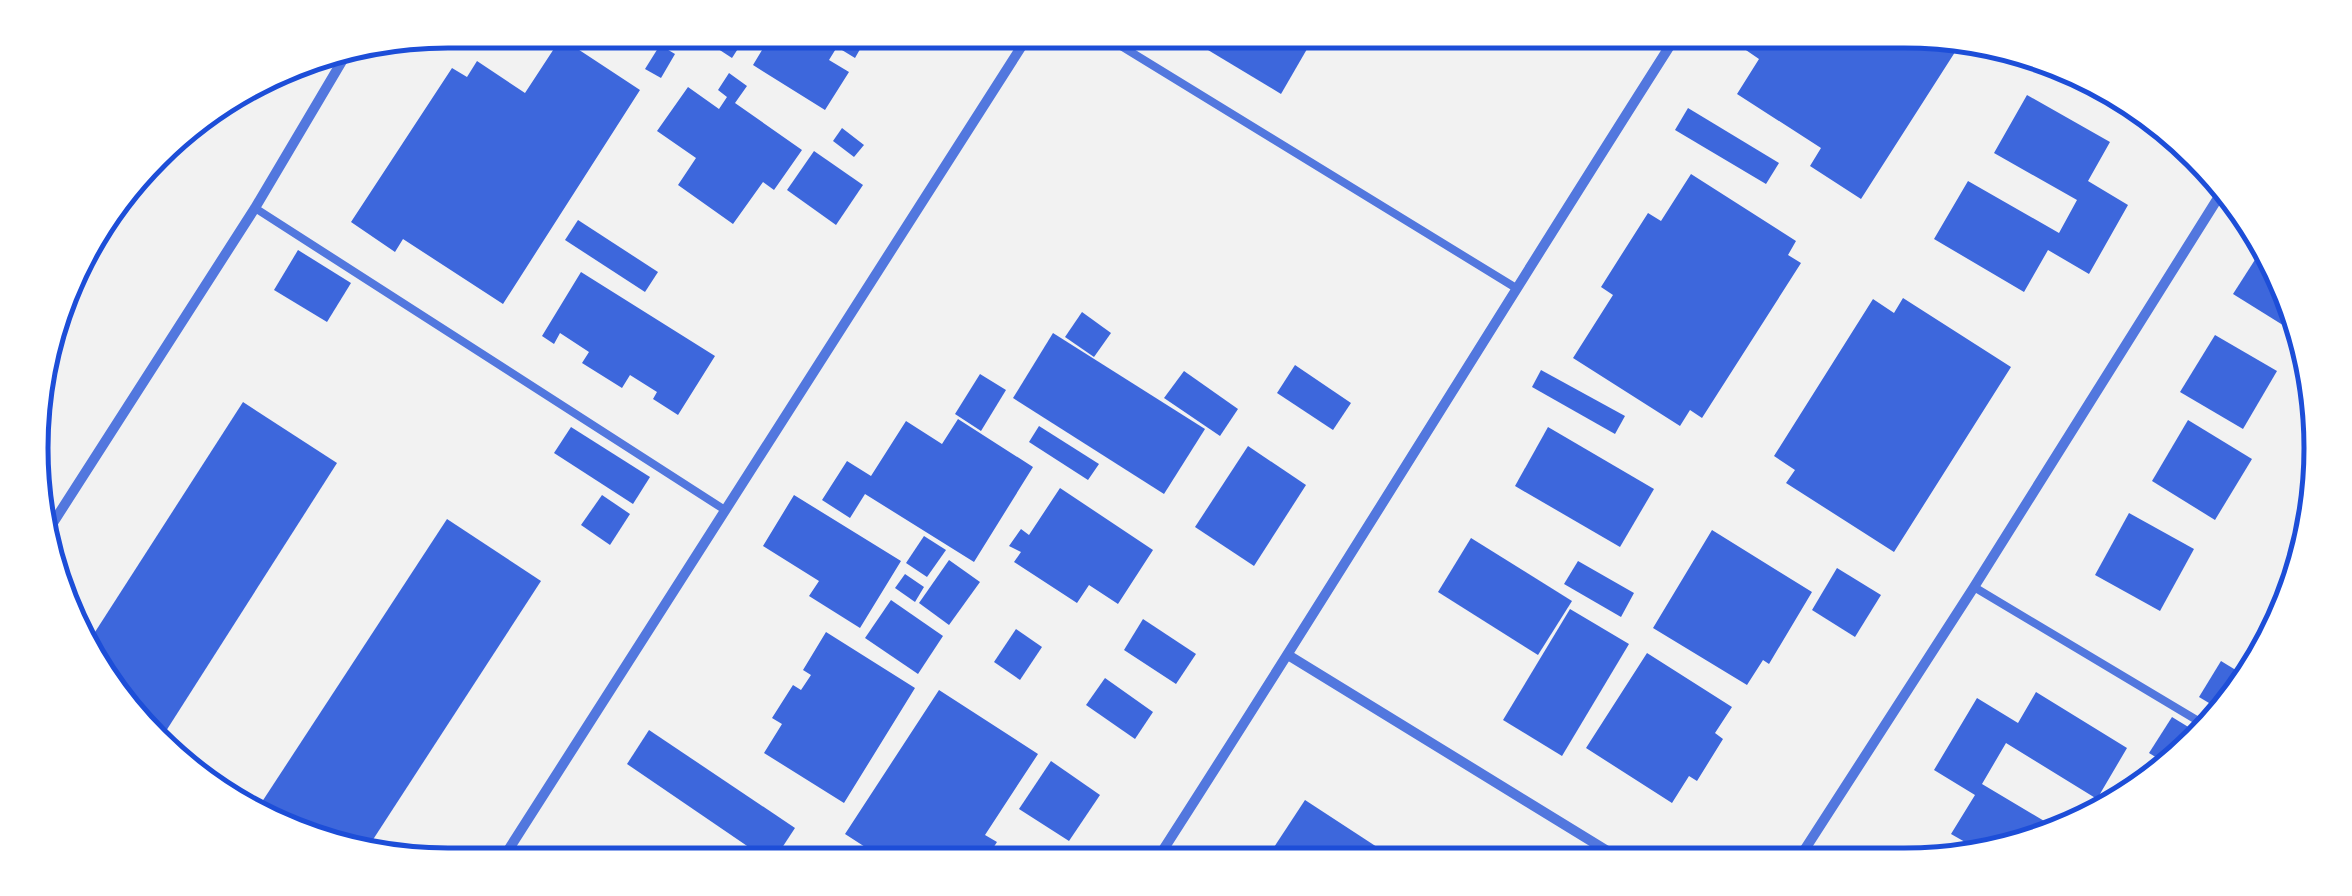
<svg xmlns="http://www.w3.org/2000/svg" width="2352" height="896" font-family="'Noto Serif',serif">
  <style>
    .building { fill: #3d67dc }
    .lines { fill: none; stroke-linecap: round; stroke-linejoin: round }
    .service { stroke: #5277de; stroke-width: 8 }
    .minor { stroke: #5277de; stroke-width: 10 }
    .rim { fill: none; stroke: #1d4ed8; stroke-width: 5 }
  </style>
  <rect width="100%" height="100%" fill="#f2f2f2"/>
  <g class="building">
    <polygon points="627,30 659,30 649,45"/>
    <polygon points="717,30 750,30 732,58 709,43"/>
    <polygon points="774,30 871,30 855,58 837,47 829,60 849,72 825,110 753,65"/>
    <polygon points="1206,30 1318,30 1281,94 1198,44"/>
    <polygon points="1750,30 1877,30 1894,41 1901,30 1904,30 1935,34 1957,49 1861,199 1810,166 1821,148 1737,94 1759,59 1740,46"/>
    <polygon points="561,38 640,90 503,304 403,239 395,252 351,222 452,68 467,77 477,61 525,93"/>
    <polygon points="660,45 675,54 661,78 645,69"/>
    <polygon points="729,73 747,86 735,103 802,150 774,190 763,182 733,224 678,185 696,158 657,131 688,87 719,109 727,97 718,90"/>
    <polygon points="2027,95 2110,142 2088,181 2128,205 2089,274 2048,250 2024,292 1934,239 1968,181 2059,233 2077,200 1994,153"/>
    <polygon points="1688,108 1779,163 1766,184 1675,130"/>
    <polygon points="842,128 864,145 854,157 833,141"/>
    <polygon points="814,151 863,185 836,225 787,190"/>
    <polygon points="1691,174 1796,241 1788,255 1801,263 1702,418 1690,410 1680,426 1573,358 1613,295 1601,287 1620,257 1648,213 1661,221"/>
    <polygon points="578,220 658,272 645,292 565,240"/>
    <polygon points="2267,241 2277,270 2299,335 2233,294"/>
    <polygon points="298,250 351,283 327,322 274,290"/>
    <polygon points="581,272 715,356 678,415 653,399 657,392 630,375 622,388 582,363 589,352 560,333 554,344 542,336"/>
    <polygon points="1903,298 2011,367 1894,552 1786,483 1795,470 1774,456 1873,299 1894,313"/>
    <polygon points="1082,312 1111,333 1094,357 1065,337"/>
    <polygon points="1053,333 1205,429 1164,494 1013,398"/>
    <polygon points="2215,335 2277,371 2243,429 2180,392"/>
    <polygon points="1295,365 1351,403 1333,430 1277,393"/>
    <polygon points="1541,370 1625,416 1615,434 1532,387"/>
    <polygon points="1184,371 1238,409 1220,436 1164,398"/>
    <polygon points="980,374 1006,390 981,431 955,414"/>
    <polygon points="243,402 337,463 159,742 100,680 86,646"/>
    <polygon points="958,419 1033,467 974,562 865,494 850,518 822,500 847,461 871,476 906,421 942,444"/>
    <polygon points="2188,420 2252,459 2215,520 2152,481"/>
    <polygon points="1039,426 1099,464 1088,480 1029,442"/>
    <polygon points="571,427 650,477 633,504 554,453"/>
    <polygon points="1548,427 1654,489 1620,547 1515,486"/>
    <polygon points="1248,446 1306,485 1254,566 1195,527"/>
    <polygon points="1060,488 1153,550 1118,604 1089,585 1077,603 1014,562 1021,552 1009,546 1021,529 1029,535"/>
    <polygon points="602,495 630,514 610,545 581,525"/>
    <polygon points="794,495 901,561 860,628 809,596 819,581 763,546"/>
    <polygon points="2129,513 2194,549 2160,611 2095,575"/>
    <polygon points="447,519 541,581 363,855 339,852 256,811"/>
    <polygon points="1712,530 1812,592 1769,664 1763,660 1747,685 1653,628"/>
    <polygon points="924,536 946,550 927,577 906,563"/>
    <polygon points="1471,538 1572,601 1538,655 1438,592"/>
    <polygon points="949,560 980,582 949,625 919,603"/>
    <polygon points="1578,561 1634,593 1621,617 1564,584"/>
    <polygon points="1837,568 1881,595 1855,637 1812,610"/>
    <polygon points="905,574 924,587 915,602 895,588"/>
    <polygon points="891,600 943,636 918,674 865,638"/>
    <polygon points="1570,609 1629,644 1562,756 1503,720"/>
    <polygon points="1143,619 1196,654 1176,684 1124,650"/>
    <polygon points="1016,629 1042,647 1020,680 994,662"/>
    <polygon points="826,632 915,688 844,803 764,753 782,724 772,718 793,685 801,690 811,675 803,670"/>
    <polygon points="1647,653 1732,707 1715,733 1723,739 1697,781 1689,776 1672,803 1586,748"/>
    <polygon points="2221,661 2252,680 2224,712 2199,697"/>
    <polygon points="1105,678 1153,712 1135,739 1086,705"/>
    <polygon points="939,690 1038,754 985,835 997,842 982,865 973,865 967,861 965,865 893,865 845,834"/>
    <polygon points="2036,692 2127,748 2097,799 2006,743 1982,784 2061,831 1986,854 1951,834 1975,795 1934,770 1977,698 2018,723"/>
    <polygon points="2172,717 2203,736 2180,762 2172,767 2149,753"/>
    <polygon points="649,730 795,828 772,863 627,764"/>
    <polygon points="1051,761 1100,795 1069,841 1019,809"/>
    <polygon points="1305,800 1377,847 1366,864 1263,864"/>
    <polygon points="1883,849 1905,862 1875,863"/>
    <polygon points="824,850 848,865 815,865"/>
  </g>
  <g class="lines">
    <g class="service">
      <polyline points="1095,30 1516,288"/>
      <polyline points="255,208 725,510"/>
      <polyline points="1974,587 2210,728"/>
    </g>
    <g class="minor">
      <polyline points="42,540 255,208 351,46"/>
      <polyline points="1288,655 1627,863"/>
      <polyline points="1796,863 1974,587 2223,190"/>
      <path d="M1154,864C1332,588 1503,307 1680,30"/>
      <polyline points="498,866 1032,30"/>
    </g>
  </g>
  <path d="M0 0H2352V896H0ZM448 48H1904A400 400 0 0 1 2304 448V448A400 400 0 0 1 1904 848H448A400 400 0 0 1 48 448V448A400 400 0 0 1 448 48Z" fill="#fff" fill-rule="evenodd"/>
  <path class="rim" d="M448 48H1904A400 400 0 0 1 2304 448V448A400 400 0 0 1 1904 848H448A400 400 0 0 1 48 448V448A400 400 0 0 1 448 48Z"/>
</svg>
